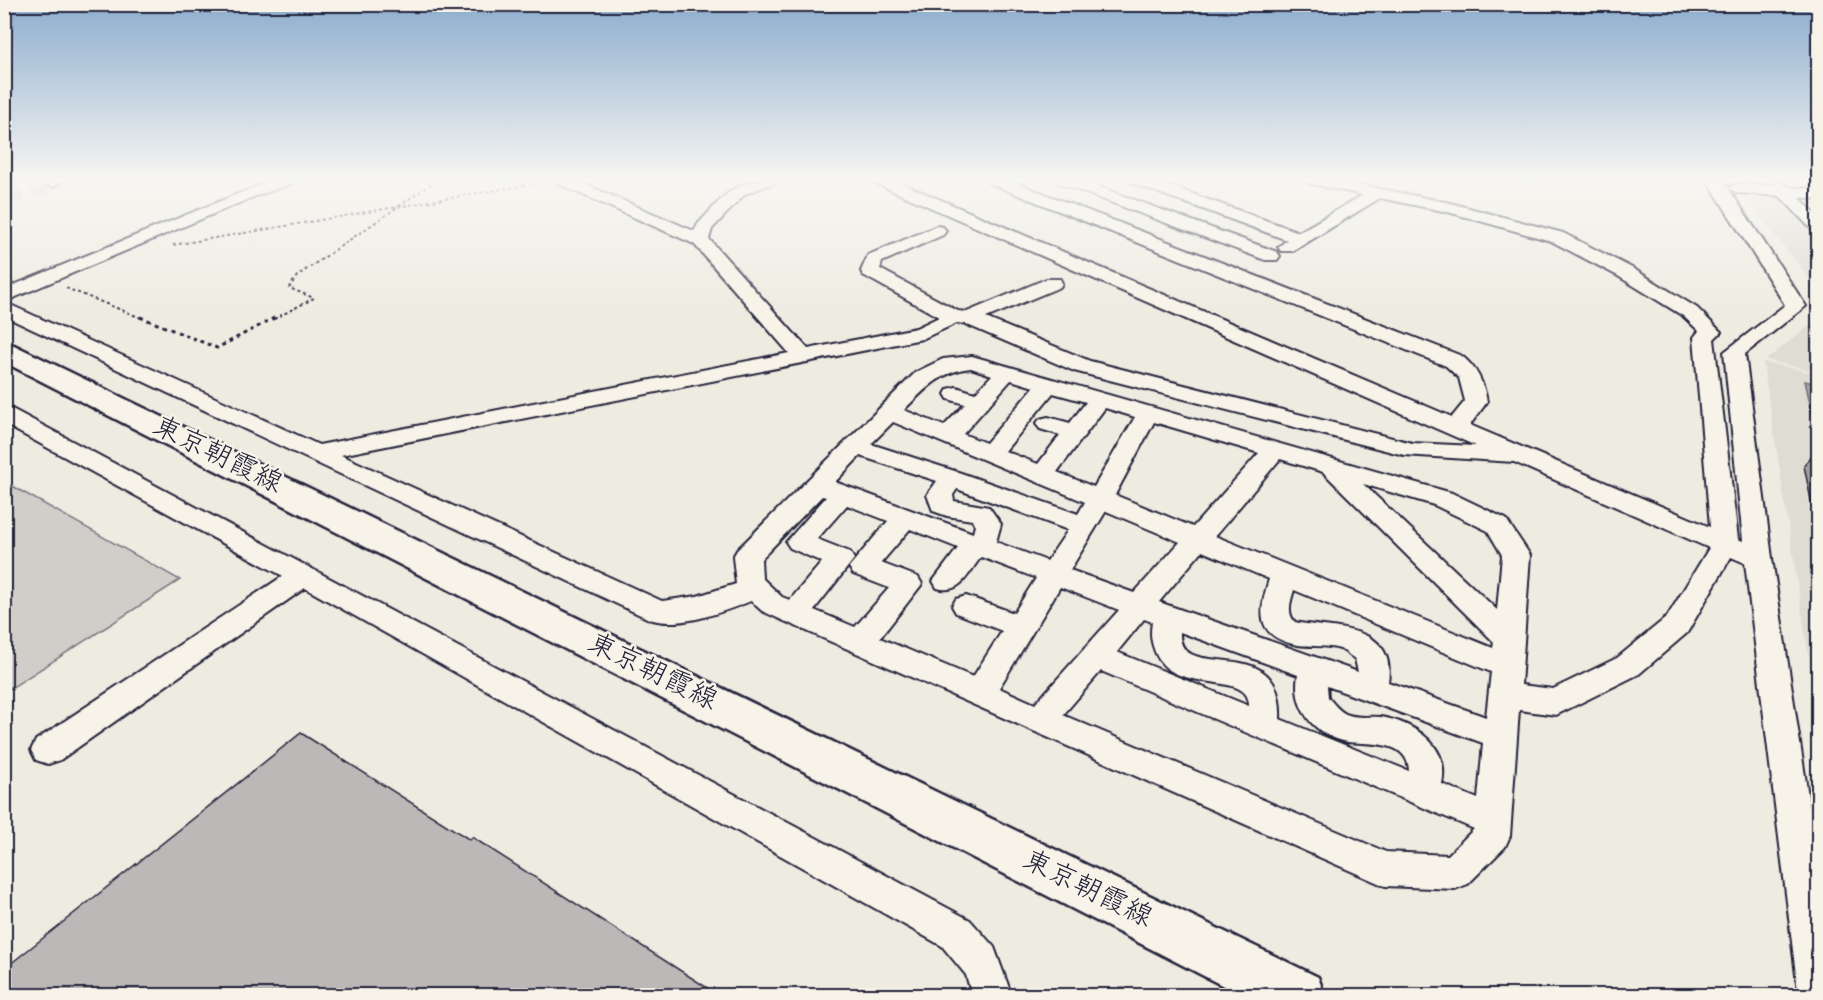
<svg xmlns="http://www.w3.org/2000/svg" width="1823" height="1000" font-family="'Indie Flower','Klee One',sans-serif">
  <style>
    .built { fill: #dfdcd4 }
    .green { fill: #d1cdc9; stroke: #7a7882; stroke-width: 1.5 }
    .water { fill: #a6a3a6; stroke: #716f7b; stroke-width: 1.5 }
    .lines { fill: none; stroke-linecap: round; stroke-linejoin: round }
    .minor-tunnel { stroke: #c5c3c0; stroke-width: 18; stroke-dasharray: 18 9; stroke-linecap: butt }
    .minor-casing { stroke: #22223b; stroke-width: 4 }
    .major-casing { stroke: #22223b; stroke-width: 5 }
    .path-far1 { stroke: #22223b; stroke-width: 2; stroke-dasharray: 3 3; stroke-linecap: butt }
    .path { stroke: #22223b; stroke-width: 3; stroke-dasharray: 4 4; stroke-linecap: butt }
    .minor { fill: #f7f3e8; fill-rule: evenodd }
    .major { fill: #f7f3e8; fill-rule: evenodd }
    .wall { fill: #a19e9d; stroke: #22223b; stroke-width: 1.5 }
    .shaded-wall { fill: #838180; stroke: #22223b; stroke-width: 1.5 }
    .building { fill: #bbb8b7; stroke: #22223b; stroke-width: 1.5 }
    .labels { text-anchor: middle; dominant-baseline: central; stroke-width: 5; stroke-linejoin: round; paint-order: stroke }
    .near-street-label { font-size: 28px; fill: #22223b; stroke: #f7f3e8 }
  </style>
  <rect width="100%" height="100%" fill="#eeebe1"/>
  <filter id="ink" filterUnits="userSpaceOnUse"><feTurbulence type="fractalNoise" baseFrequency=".0167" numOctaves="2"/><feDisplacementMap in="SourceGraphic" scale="12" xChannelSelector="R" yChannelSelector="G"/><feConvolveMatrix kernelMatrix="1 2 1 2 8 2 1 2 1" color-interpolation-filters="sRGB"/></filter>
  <g filter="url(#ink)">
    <g class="built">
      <polygon points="1740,191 1818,198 1818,290"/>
      <polygon points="1818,319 1818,372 1766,360"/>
      <polygon points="1763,362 1818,374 1818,716"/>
    </g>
    <polygon class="green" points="5,482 180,580 5,692"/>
    <polygon class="water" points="1805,381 1818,384 1818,439"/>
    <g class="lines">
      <polyline class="minor-tunnel" points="4,197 53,182"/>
      <defs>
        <g id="minor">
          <polygon points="47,180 65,180 53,187 47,185"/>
          <polygon points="272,180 295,180 293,183 256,196 4,302 4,289"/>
          <path d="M554,180H575L694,231L698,224C726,195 732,180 776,180L774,183L745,194L712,229L709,239L808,349L916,328L939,317L863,275L861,271L868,255L937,226L943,227L946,231L943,235L882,262L880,269L958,311L967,312L1046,279H1060L1062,283L1060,287L986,318L1090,361L1412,443L1476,446L875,183L873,180H894L1452,417L1465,401L1459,378L1446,366L989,183L987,180H1009L1462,356C1477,368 1484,383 1487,402L1470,425L1710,527L1694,337L1699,331L1683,316L1618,276L1551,241L1448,212L1380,198L1293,251H1281L1278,247L1287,240L1132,183L1130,180H1153L1299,232L1363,195L1308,183L1306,180H1337L1450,203L1563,233L1632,268L1697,308L1721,332L1714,339L1738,539L1743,541L1724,352L1785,305L1707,180H1723L1806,306L1745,354L1772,558L1818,862V996H1800L1798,991L1745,563L1731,557L1687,633L1639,674L1556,715L1519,710L1510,836L1505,847L1468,884L1455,889L1385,886L784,621L762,611L751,601C722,612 680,629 649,619L4,316V302L319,445L789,353L694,244L556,183ZM957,323L965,324L1074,371L1404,455L1514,462L1709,548L1667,617L1617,658L1553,689L1521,685L1530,555L1506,519L1452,493L972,356L943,359L916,372L737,550L733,557L736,584L697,596L662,601L341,455L922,339ZM971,368L992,375L975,393L956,387L948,389L945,394L948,399L965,404L944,426L904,410C925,389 941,371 971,368ZM1011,380L1034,387L986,443L963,434ZM1053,393L1086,402L1070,423L1048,417L1040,419L1036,424L1040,429L1060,435L1038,464L1005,451ZM1105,408L1135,417L1094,487L1057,472ZM893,422L1085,502L1078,514L961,473L871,444ZM1154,422L1259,453L1193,527L1115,495ZM860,456L937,481L927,495L933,511L947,516L972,520L975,525L973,533L835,482ZM1280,459L1323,472L1494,642L1493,648L1215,536ZM1363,484L1434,505L1488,531L1502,555L1497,610ZM957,489L1068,530L1047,561L996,542L1001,524L989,507L954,501L953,495ZM822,496L826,497L786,542L790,548L822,562L790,600L782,597L762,578L761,559ZM847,505L888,521L849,567L853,574L889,588L855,627L814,610L854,559L850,552L817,539ZM1106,511L1180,542L1134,593L1070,570ZM910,529L958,548L933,581L937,588C961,595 968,573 981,557L1036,578L1014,613L966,596L956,599L952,606L956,613L1002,631L973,677L880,638L922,584L918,577L881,563ZM1202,551L1269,579C1258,614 1256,637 1298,645C1312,647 1327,645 1340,649C1345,651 1350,656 1355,659L1358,672L1159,602ZM1060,587L1119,610L1035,704L999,688ZM1294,590L1491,672L1486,717L1388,682C1397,622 1331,630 1295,622C1286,613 1291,600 1294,590ZM1144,619L1152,622C1150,635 1151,642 1156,654C1174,696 1251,669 1249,706L1117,652ZM1180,632L1298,675C1292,709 1315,736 1348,742C1369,745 1408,739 1409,771L1280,719C1284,626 1177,687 1180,632ZM1101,671L1474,829L1448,855L1386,852L1063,715ZM1327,686L1483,743L1478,799L1442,784C1450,747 1417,725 1386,718C1374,715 1360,719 1349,715C1340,713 1333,703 1328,697Z"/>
          <polygon points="1057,180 1080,180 1277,252 1280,256 1277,260 1265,260 1059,183"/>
          <polygon points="1779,181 1789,187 1818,189 1818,199 1799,197 1818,217 1818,231 1812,230 1780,196 1737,193 1729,188 1737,183 1771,186"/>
          <polygon points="4,407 12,409 970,920 994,947 1012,996 972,996 966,975 942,946 305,588 60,760 48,764 36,760 31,750 36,740 283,576 4,424"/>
        </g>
        <polygon id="major" points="4,343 14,345 1318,977 1325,996 1243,996 4,362"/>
      </defs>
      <use href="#minor" class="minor-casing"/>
      <use href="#major" class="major-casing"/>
      <g class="path-far1">
        <polyline points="173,245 544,182"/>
        <polyline points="66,288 144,319"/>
        <polyline points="274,319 314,298 289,288 297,276 437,180"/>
      </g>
      <polyline class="path" points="140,317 217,348 276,317"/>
      <use href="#minor" class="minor"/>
      <use href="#major" class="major"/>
    </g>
    <polygon class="wall" points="1815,451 1818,452 1818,516 1814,515 1804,466"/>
    <polygon class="shaded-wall" points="4,180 22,180 22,181 4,186"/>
    <g class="building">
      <polygon points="1815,451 1818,452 1818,466"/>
      <polygon points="301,733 470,840 472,837 720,996 4,996 4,969"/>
    </g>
  </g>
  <linearGradient id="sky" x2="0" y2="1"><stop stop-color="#8dadce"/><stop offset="0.56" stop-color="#f7f6f2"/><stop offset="1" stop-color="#f7f6f2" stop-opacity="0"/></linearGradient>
  <rect width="1823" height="320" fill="url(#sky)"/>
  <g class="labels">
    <g class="near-street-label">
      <text transform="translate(217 456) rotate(26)">東京朝霞線</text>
      <text transform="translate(652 673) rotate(26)">東京朝霞線</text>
      <text transform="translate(1087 890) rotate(26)">東京朝霞線</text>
    </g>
  </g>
  <rect width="1823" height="1000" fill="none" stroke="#f7f3e8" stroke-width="24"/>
  <rect x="12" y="12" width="1799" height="976" fill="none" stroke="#22223b" stroke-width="2" filter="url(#ink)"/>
</svg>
